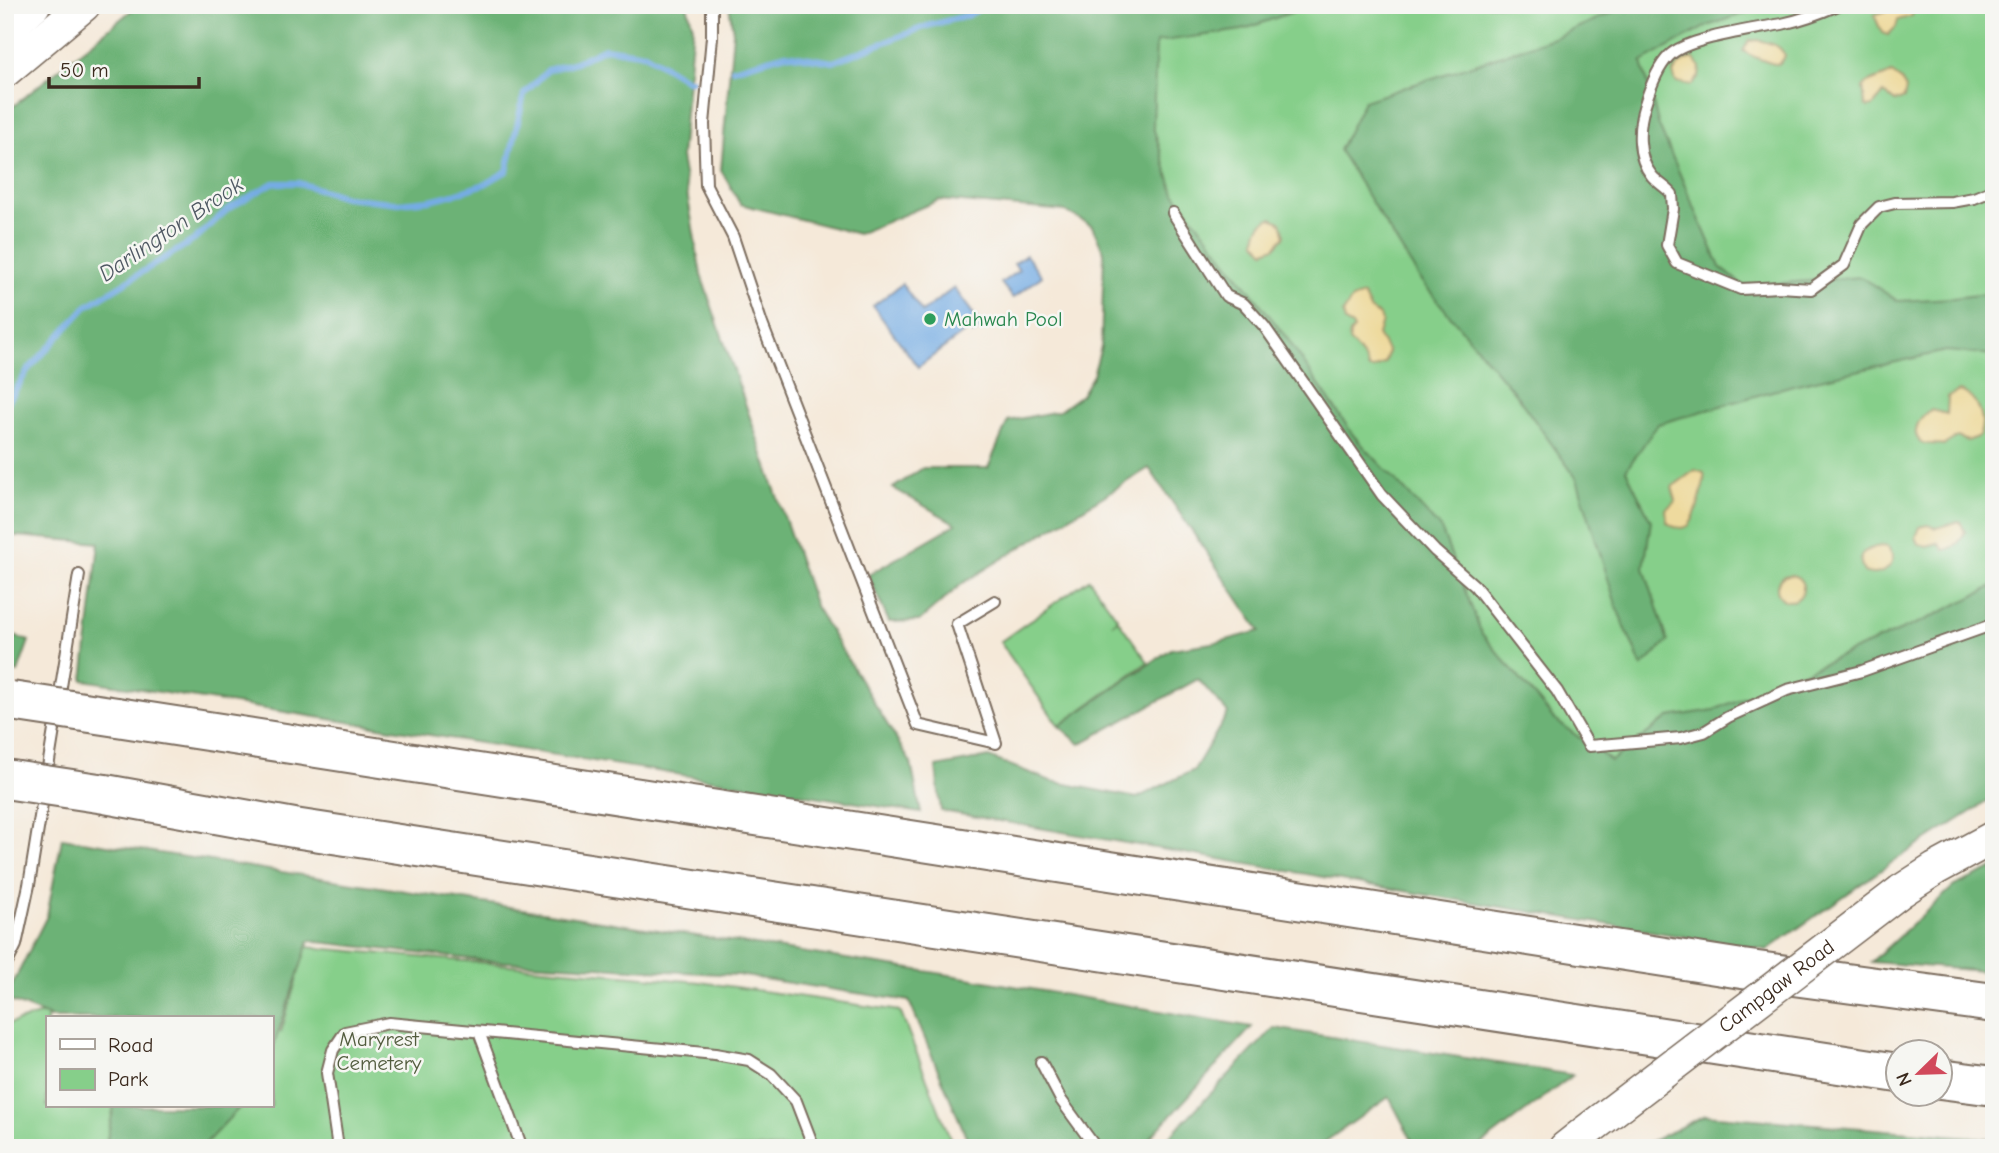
<svg xmlns="http://www.w3.org/2000/svg" width="1999" height="1153" font-family="'Comic Neue',sans-serif">
  <style>
    .green { fill: #86cf8a; stroke: #607c54; stroke-width: 2 }
    .forest { fill: #6cb276; stroke: #546e4a; stroke-width: 2 }
    .sand { fill: #eeda9e; stroke: #94825e; stroke-width: 2 }
    .water { fill: #75ace4; stroke: #586b81; stroke-width: 2 }
    .lines { fill: none; stroke-linecap: round; stroke-linejoin: round }
    .stream { stroke: #75ace4; stroke-width: 6 }
    .service-casing { stroke: #7c6d5f; stroke-width: 14 }
    .secondary-casing { stroke: #7c6d5f; stroke-width: 35 }
    .motorway-casing { stroke: #7c6d5f; stroke-width: 42 }
    .service { stroke: #fff; stroke-width: 10 }
    .secondary { stroke: #fff; stroke-width: 32 }
    .motorway { stroke: #fff; stroke-width: 38 }
    .secondary-bridge-casing { stroke: #7c6d5f; stroke-width: 35; stroke-linecap: butt }
    .motorway-bridge-casing { stroke: #7c6d5f; stroke-width: 42; stroke-linecap: butt }
    .secondary-bridge { stroke: #fff; stroke-width: 32 }
    .motorway-bridge { stroke: #fff; stroke-width: 38 }
    .leisure-dot { fill: #2e9e5b; stroke: #f6f6f2; stroke-width: 2.5 }
    .labels { text-anchor: middle; dominant-baseline: central; stroke-width: 5; stroke-linejoin: round; paint-order: stroke }
    .leisure-label { font-size: 21px; fill: #27864d; stroke: #f6f6f2; text-anchor: start }
    .street-label { font-size: 21px; fill: #3b2a1e; stroke: #f6f6f2 }
    .park-label { font-size: 21px; fill: #525c3e; stroke: #f6f6f2 }
    .water-label { font-size: 23px; font-style: italic; fill: #4f5863; stroke: #f6f6f2 }
  </style>
  <rect width="100%" height="100%" fill="#f6f6f2"/>
  <filter id="ink" filterUnits="userSpaceOnUse"><feTurbulence type="fractalNoise" baseFrequency=".0143" numOctaves="2"/><feDisplacementMap in="SourceGraphic" scale="14" xChannelSelector="R" yChannelSelector="G"/><feConvolveMatrix kernelMatrix="1 2 1 2 8 2 1 2 1" color-interpolation-filters="sRGB"/></filter>
  <filter id="wash" filterUnits="userSpaceOnUse"><feTurbulence type="fractalNoise" baseFrequency=".00686" numOctaves="4" result="noise"/><feDisplacementMap in="SourceGraphic" scale="28" xChannelSelector="R" yChannelSelector="G"/><feGaussianBlur stdDeviation="1.57" result="paint"/><feColorMatrix in="noise" values="0 0 0 0 0 0 0 0 0 0 0 0 0 0 0 0 0 1.4 0 .05"/><feComposite in="paint" operator="in"/></filter>
  <g filter="url(#wash)">
    <rect width="100%" height="100%" fill="#f5e9d9"/>
    <g class="green">
      <polygon points="1072,5 1994,5 1994,660 1623,772 1562,763 1205,304"/>
      <polygon points="1089,579 1118,619 1112,624 1118,620 1148,662 1059,726 1000,642"/>
      <polygon points="306,947 700,982 900,1011 954,1148 5,1148 5,1025 100,997 209,1018 47,1018 47,1106 271,1106 271,1030 281,1032"/>
    </g>
    <g class="forest">
      <polygon points="138,5 687,5 693,27 681,157 701,275 815,606 911,763 921,813 83,680 99,543 5,535 5,113"/>
      <polygon points="729,5 1312,5 1242,30 1156,42 1153,127 1174,193 1287,338 1354,436 1441,529 1482,634 1554,719 1611,761 1669,717 1714,710 1925,620 1994,586 1994,797 1894,861 1767,950 1433,896 941,811 936,767 989,757 1051,781 1137,798 1194,770 1228,713 1198,679 1080,744 1059,726 1171,649 1219,642 1260,631 1149,468 963,583 919,621 889,622 868,575 956,524 893,488 923,468 988,468 1008,421 1059,411 1081,395 1093,375 1101,347 1104,252 1092,226 1065,211 939,200 858,234 740,204 721,170 733,32"/>
      <polygon points="1629,5 1768,5 1705,27 1642,62 1659,126 1720,267 1744,286 1861,277 1898,301 1953,298 1994,293 1994,355 1946,351 1793,385 1658,424 1626,470 1651,521 1644,568 1668,641 1642,667 1618,611 1577,479 1514,392 1421,281 1339,150 1364,101 1556,37"/>
      <polygon points="5,633 29,641 18,672 5,670"/>
      <polygon points="62,838 950,975 1252,1027 1141,1148 971,1148 909,1001 737,975 489,961 309,941 271,1054 271,1018 53,1018 5,999 47,916"/>
      <polygon points="1994,868 1994,972 1871,962 1954,886"/>
      <polygon points="1274,1028 1573,1075 1477,1148 1416,1148 1389,1097 1316,1148 1158,1148"/>
      <polygon points="114,1106 241,1106 201,1148 105,1148"/>
      <polygon points="1705,1115 1994,1139 1994,1148 1638,1148"/>
    </g>
    <g class="sand">
      <polygon points="1892,5 1915,5 1912,16 1898,20 1896,27 1888,35 1882,33 1874,15 1891,9"/>
      <path d="M1757,40C1769,43 1780,44 1785,56C1783,60 1781,64 1777,64C1772,65 1747,54 1743,51L1749,41Z"/>
      <path d="M1693,58L1700,67L1699,77L1692,85L1676,82L1673,73C1677,65 1684,60 1693,58Z"/>
      <polygon points="1892,73 1900,79 1906,89 1904,98 1895,102 1884,93 1873,106 1868,107 1865,105 1863,87 1867,83"/>
      <path d="M1271,218L1281,222L1285,236L1275,247L1265,251L1256,242C1256,232 1260,222 1271,218Z"/>
      <polygon points="1363,295 1370,309 1380,316 1382,321 1378,335 1388,352 1385,363 1374,369 1369,369 1362,355 1349,341 1350,334 1354,329 1352,326 1345,322 1343,313 1352,299"/>
      <path d="M1959,391C1977,395 1987,419 1979,436L1968,441L1957,437L1944,445C1937,443 1927,446 1921,442C1909,433 1921,414 1931,410L1947,414L1948,397Z"/>
      <path d="M1695,470L1704,473C1706,481 1695,521 1688,526C1683,529 1677,528 1672,526L1667,522L1666,509L1676,501L1672,487Z"/>
      <path d="M1960,521L1965,532C1961,542 1955,548 1944,550L1938,543L1927,546L1919,544L1916,537L1920,527L1927,525L1937,528Z"/>
      <path d="M1881,546L1888,547L1893,556L1892,563C1886,572 1875,577 1864,572C1855,554 1864,549 1881,546Z"/>
      <circle cx="1790" cy="588" r="13"/>
    </g>
    <g class="water">
      <polygon points="1026,255 1042,276 1013,298 1001,283 1019,270 1014,264"/>
      <polygon points="902,284 922,312 954,288 983,327 973,334 969,329 918,367 873,306"/>
    </g>
    <g class="lines">
      <g class="stream">
        <polyline points="733,69 786,54 833,62 927,26 969,15 986,5"/>
        <polyline points="5,407 28,370 87,306 194,240 228,209 273,183 298,183 345,197 399,203 430,200 454,194 485,184 507,171 524,94 548,70 576,62 605,48 645,54 687,80 692,80"/>
      </g>
    </g>
  </g>
  <g filter="url(#ink)">
    <g class="lines">
      <defs>
        <g id="service">
          <polyline points="712,5 712,37 704,124 706,185 733,237 762,324 918,725 996,743 957,624 995,601"/>
          <path d="M1838,5C1820,13 1800,20 1782,24C1756,29 1686,38 1669,56C1657,68 1650,88 1645,104C1638,126 1636,157 1652,176C1658,183 1666,187 1672,194L1673,209L1667,245L1677,263L1741,289L1780,287L1811,289L1844,265L1862,224L1879,207L1895,203L1952,202L1974,198L1994,190"/>
          <polyline points="1173,213 1226,296 1244,304 1264,326 1382,495 1435,551 1475,586 1557,691 1589,746 1681,738 1704,732 1728,717 1787,690 1862,671 1994,624"/>
          <polyline points="5,967 16,945 29,885 79,575"/>
          <polyline points="479,1032 522,1148"/>
          <polyline points="1041,1062 1061,1100 1096,1148"/>
          <polyline points="338,1148 327,1073 333,1050 345,1032 389,1023 715,1054 749,1060 771,1074 796,1101 814,1148"/>
        </g>
        <g id="secondary">
          <polyline points="5,31 34,5"/>
          <polyline points="5,71 84,5"/>
          <polyline points="1901,891 1935,869 1994,837"/>
          <polyline points="1565,1148 1584,1133"/>
        </g>
        <g id="motorway">
          <polyline points="117,717 1742,969 1994,1003"/>
          <polyline points="105,794 294,828 1898,1073"/>
          <polyline points="1940,1079 1994,1086"/>
        </g>
      </defs>
      <use href="#service" class="service-casing"/>
      <use href="#secondary" class="secondary-casing"/>
      <use href="#motorway" class="motorway-casing"/>
      <use href="#service" class="service"/>
      <use href="#secondary" class="secondary"/>
      <use href="#motorway" class="motorway"/>
      <defs>
        <g id="secondary-bridge">
          <path id="s1" d="M1584,1133L1901,891"/>
        </g>
        <g id="motorway-bridge">
          <polyline points="11,701 117,717"/>
          <polyline points="5,779 105,794"/>
        </g>
      </defs>
      <use href="#secondary-bridge" class="secondary-bridge-casing"/>
      <use href="#motorway-bridge" class="motorway-bridge-casing"/>
      <use href="#secondary-bridge" class="secondary-bridge"/>
      <use href="#motorway-bridge" class="motorway-bridge"/>
    </g>
  </g>
  <circle class="leisure-dot" cx="930" cy="319" r="7"/>
  <g class="labels">
    <g class="leisure-label">
      <text x="944" y="319">Mahwah Pool</text>
    </g>
    <g class="street-label">
      <text stroke="none"><textPath href="#s1" startOffset="242">Campgaw Road</textPath></text>
    </g>
    <g class="park-label">
      <text x="379" y="1039">Maryrest<tspan x="379" dy="24">Cemetery</tspan></text>
    </g>
    <g class="water-label">
      <text transform="translate(171 229) rotate(-34)">Darlington Brook</text>
    </g>
  </g>
  <rect width="1999" height="1153" fill="none" stroke="#f6f6f2" stroke-width="28"/>
  <rect x="46" y="1016" width="228" height="91" fill="#f6f6f2" stroke="#aba49d" stroke-width="2"/>
  <rect x="60" y="1039" width="35" height="10" fill="#ffffff" stroke="#aba49d" stroke-width="2"/>
  <text x="108" y="1052" font-size="21" fill="#3b2a1e">Road</text>
  <rect x="60" y="1069" width="35" height="21" fill="#86cf8a" stroke="#aba49d" stroke-width="2"/>
  <text x="108" y="1086" font-size="21" fill="#3b2a1e">Park</text>
  <g transform="translate(1919 1073) rotate(247)"><circle r="33" fill="#f6f6f2" stroke="#aba49d" stroke-width="2"/>
  <path d="M0-5L12 26L0 18L-12 26Z" fill="#d1495b"/>
  <text y="-10" font-size="19" font-weight="bold" text-anchor="middle" fill="#3b2a1e">N</text>
  </g>
  <path d="M49 77v10h150v-10" fill="none" stroke="#3b2a1e" stroke-width="3.5"/>
  <text x="60" y="77" font-size="21" fill="#3b2a1e" stroke="#f6f6f2" stroke-width="5" paint-order="stroke">50 m</text>
</svg>
